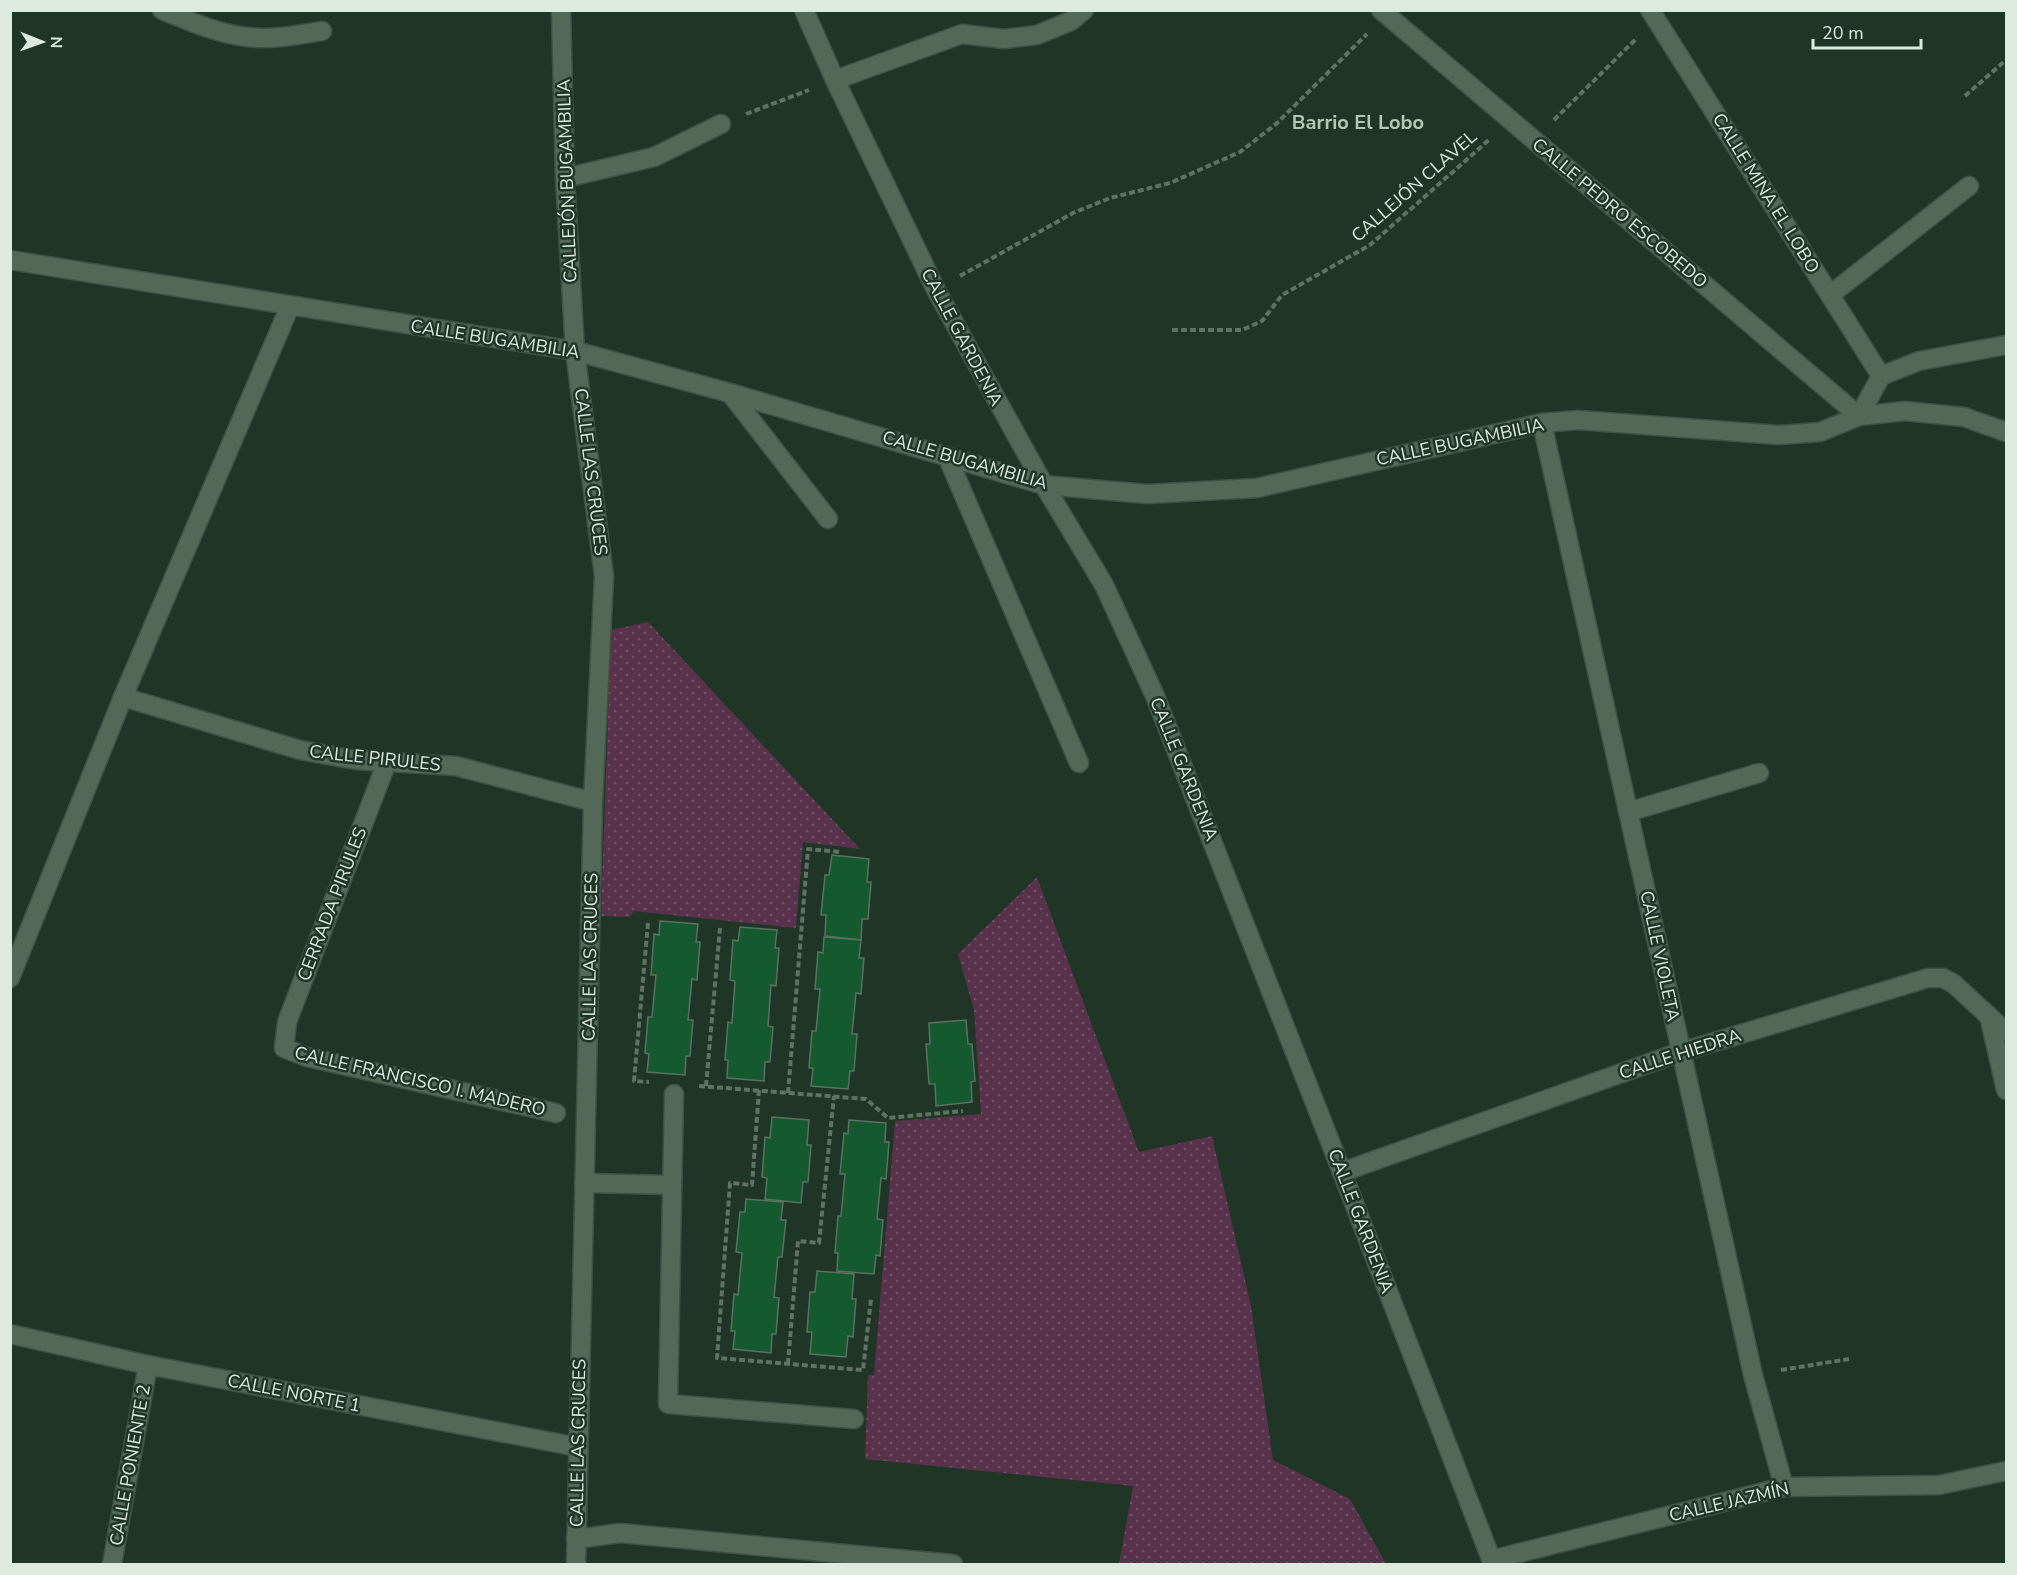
<svg xmlns="http://www.w3.org/2000/svg" width="2017" height="1575" font-family="'Nunito Sans',sans-serif">
  <style>
    .green { fill: url(#green-dots) }
    .building { fill: #155930; stroke: #5a7260; stroke-width: 1.5 }
    .lines { fill: none; stroke-linecap: round; stroke-linejoin: round }
    .minor-casing { stroke: #3e5244; stroke-width: 21 }
    .path { stroke: #5f7264; stroke-width: 4; stroke-dasharray: 6 3; stroke-linecap: butt }
    .minor { stroke: #526957; stroke-width: 18 }
    .labels { text-anchor: middle; dominant-baseline: central; stroke-width: 5; stroke-linejoin: round; paint-order: stroke }
    .street-label { font-size: 18px; fill: #dceadf; stroke: #1f3525 }
    .neighbourhood-label { font-size: 20px; font-weight: bold; fill: #afc9b5; stroke: #1f3525 }
  </style>
  <defs>
    <pattern id="green-dots" width="8" height="8" patternUnits="userSpaceOnUse" patternTransform="scale(1.5)"><rect width="8" height="8" fill="#58324b"/><path d="M2 2h.1M6 6h.1" fill="none" stroke="#6f5064" stroke-width="1.8" stroke-linecap="round"/></pattern>
  </defs>
  <rect width="100%" height="100%" fill="#1f3525"/>
  <g class="green">
    <polygon points="648,622 860,849 803,842 796,928 634,911 629,917 601,916 611,630"/>
    <polygon points="1037,877 1139,1152 1212,1136 1251,1306 1273,1460 1350,1499 1386,1564 1119,1564 1133,1486 865,1459 868,1375 874,1375 895,1121 981,1114 974,1010 958,954"/>
  </g>
  <g class="building">
    <polygon points="832,855 869,859 867,882 871,882 868,919 862,919 861,940 825,936 826,915 821,915 825,875 829,875"/>
    <polygon points="660,921 698,924 696,942 700,942 697,980 692,979 688,1020 693,1020 690,1056 686,1056 685,1075 647,1072 649,1054 645,1053 648,1017 652,1017 656,975 651,975 654,934 659,935"/>
    <polygon points="740,927 777,930 775,948 779,948 776,986 771,985 768,1026 773,1027 770,1062 765,1062 764,1081 727,1078 728,1060 725,1060 728,1022 732,1023 735,981 730,980 733,940 738,941"/>
    <polygon points="824,937 861,940 859,958 864,958 861,994 856,993 852,1034 857,1034 854,1071 850,1071 848,1089 811,1086 813,1068 809,1068 812,1031 816,1031 820,989 815,989 818,952 823,953"/>
    <polygon points="966,1020 968,1044 972,1044 975,1081 971,1082 972,1102 936,1106 935,1084 929,1084 926,1044 930,1044 929,1023"/>
    <polygon points="772,1117 809,1120 807,1145 811,1145 808,1182 803,1182 801,1203 765,1199 767,1178 762,1177 765,1137 770,1138"/>
    <polygon points="849,1120 886,1123 885,1142 889,1142 886,1179 881,1178 877,1219 883,1220 880,1256 876,1255 874,1274 837,1271 838,1253 835,1253 838,1216 841,1216 845,1174 840,1174 844,1133 848,1134"/>
    <polygon points="746,1199 783,1202 781,1220 786,1220 782,1257 778,1257 774,1297 779,1298 776,1334 772,1334 771,1353 733,1349 735,1331 731,1331 734,1294 738,1295 742,1253 736,1252 740,1212 745,1212"/>
    <polygon points="817,1271 854,1274 852,1299 856,1299 853,1337 848,1336 846,1357 810,1354 812,1332 807,1332 810,1292 815,1292"/>
  </g>
  <g class="lines">
    <defs>
      <g id="minor">
        <path d="M162,10C189,21 218,34 247,37C272,40 298,35 322,31"/>
        <polyline points="561,10 565,178 575,351 604,576 593,802 576,1564"/>
        <polyline points="804,10 835,80 936,290 1044,485 1104,585 1155,696 1342,1172 1493,1564"/>
        <polyline points="1381,10 1859,416 1905,411 1964,417 2006,432"/>
        <polyline points="1650,10 1881,376"/>
        <polyline points="835,80 962,34 1004,39 1037,35 1071,21 1084,10"/>
        <polyline points="565,178 654,157 721,124"/>
        <polyline points="10,260 575,351 730,393 1044,485 1147,494 1257,488 1542,423 1578,420 1779,435 1820,432 1859,416 1881,376 1919,361 2006,345"/>
        <polyline points="1830,295 1969,186"/>
        <polyline points="730,393 828,519"/>
        <polyline points="1542,423 1753,1375 1784,1487"/>
        <polyline points="947,456 1079,763"/>
        <polyline points="123,697 300,750 356,760 456,766 593,802"/>
        <polyline points="387,762 287,1022 284,1048 307,1057 556,1113"/>
        <polyline points="1628,812 1759,773"/>
        <polyline points="10,978 123,697 290,306"/>
        <polyline points="1989,1016 2006,1090"/>
        <polyline points="674,1094 668,1404 854,1419"/>
        <polyline points="1342,1172 1681,1052 1928,978 1943,978 1954,984 2006,1032"/>
        <polyline points="584,1183 672,1185"/>
        <polyline points="10,1334 148,1365 578,1447"/>
        <polyline points="576,1539 620,1533 953,1564"/>
        <polyline points="1491,1560 1784,1487 1939,1485 2006,1471"/>
        <polyline points="112,1564 148,1365"/>
      </g>
    </defs>
    <use href="#minor" class="minor-casing"/>
    <g class="path">
      <polyline points="1965,96 2006,60"/>
      <polyline points="746,114 809,90"/>
      <polyline points="1554,120 1636,39"/>
      <polyline points="960,276 1073,213 1110,198 1170,183 1240,152 1276,124 1367,34"/>
      <polyline points="1172,330 1242,330 1262,321 1282,295 1370,245 1490,139"/>
      <polyline points="648,923 634,1081 649,1082"/>
      <polyline points="699,1086 866,1099 888,1118 963,1111"/>
      <polyline points="706,1086 720,928"/>
      <polyline points="759,1090 752,1185 730,1183 717,1358 863,1370 871,1299"/>
      <polyline points="788,1093 808,849 840,852"/>
      <polyline points="788,1364 798,1241 819,1243 834,1096"/>
      <polyline points="1781,1370 1849,1359"/>
    </g>
    <use href="#minor" class="minor"/>
  </g>
  <g class="labels">
    <g class="street-label">
      <text transform="translate(567 181) rotate(-92)">CALLEJÓN BUGAMBILIA</text>
      <text transform="translate(1414 186) rotate(-41)">CALLEJÓN CLAVEL</text>
      <text transform="translate(1766 193) rotate(58)">CALLE MINA EL LOBO</text>
      <text transform="translate(1620 213) rotate(40)">CALLE PEDRO ESCOBEDO</text>
      <text transform="translate(962 337) rotate(62)">CALLE GARDENIA</text>
      <text transform="translate(495 339) rotate(9)">CALLE BUGAMBILIA</text>
      <text transform="translate(1460 442) rotate(-12)">CALLE BUGAMBILIA</text>
      <text transform="translate(965 460) rotate(16)">CALLE BUGAMBILIA</text>
      <text transform="translate(591 472) rotate(83)">CALLE LAS CRUCES</text>
      <text transform="translate(375 758) rotate(6)">CALLE PIRULES</text>
      <text transform="translate(1184 769) rotate(68)">CALLE GARDENIA</text>
      <text transform="translate(332 904) rotate(-69)">CERRADA PIRULES</text>
      <text transform="translate(1660 956) rotate(78)">CALLE VIOLETA</text>
      <text transform="translate(590 957) rotate(-89)">CALLE LAS CRUCES</text>
      <text transform="translate(1680 1054) rotate(-18)">CALLE HIEDRA</text>
      <text transform="translate(420 1081) rotate(13)">CALLE FRANCISCO I. MADERO</text>
      <text transform="translate(1361 1221) rotate(69)">CALLE GARDENIA</text>
      <text transform="translate(294 1393) rotate(11)">CALLE NORTE 1</text>
      <text transform="translate(578 1443) rotate(-89)">CALLE LAS CRUCES</text>
      <text transform="translate(130 1465) rotate(-80)">CALLE PONIENTE 2</text>
      <text transform="translate(1729 1502) rotate(-13)">CALLE JAZMÍN</text>
    </g>
    <g class="neighbourhood-label">
      <text x="1358" y="122">Barrio El Lobo</text>
    </g>
  </g>
  <rect width="2017" height="1575" fill="none" stroke="#dceadf" stroke-width="24"/>
  <g transform="translate(42 42) rotate(91)" stroke="#1f3525" stroke-width="4.5" paint-order="stroke">
  <path d="M0-4.5L10 22L0 15L-10 22Z" fill="#dceadf"/>
  <text y="-9" font-size="16" font-weight="bold" text-anchor="middle" fill="#dceadf">N</text>
  </g>
  <path d="M1813 39v9h108v-9" fill="none" stroke="#dceadf" stroke-width="3"/>
  <text x="1822" y="39" font-size="18" fill="#dceadf" stroke="#1f3525" stroke-width="4.5" paint-order="stroke">20 m</text>
</svg>
